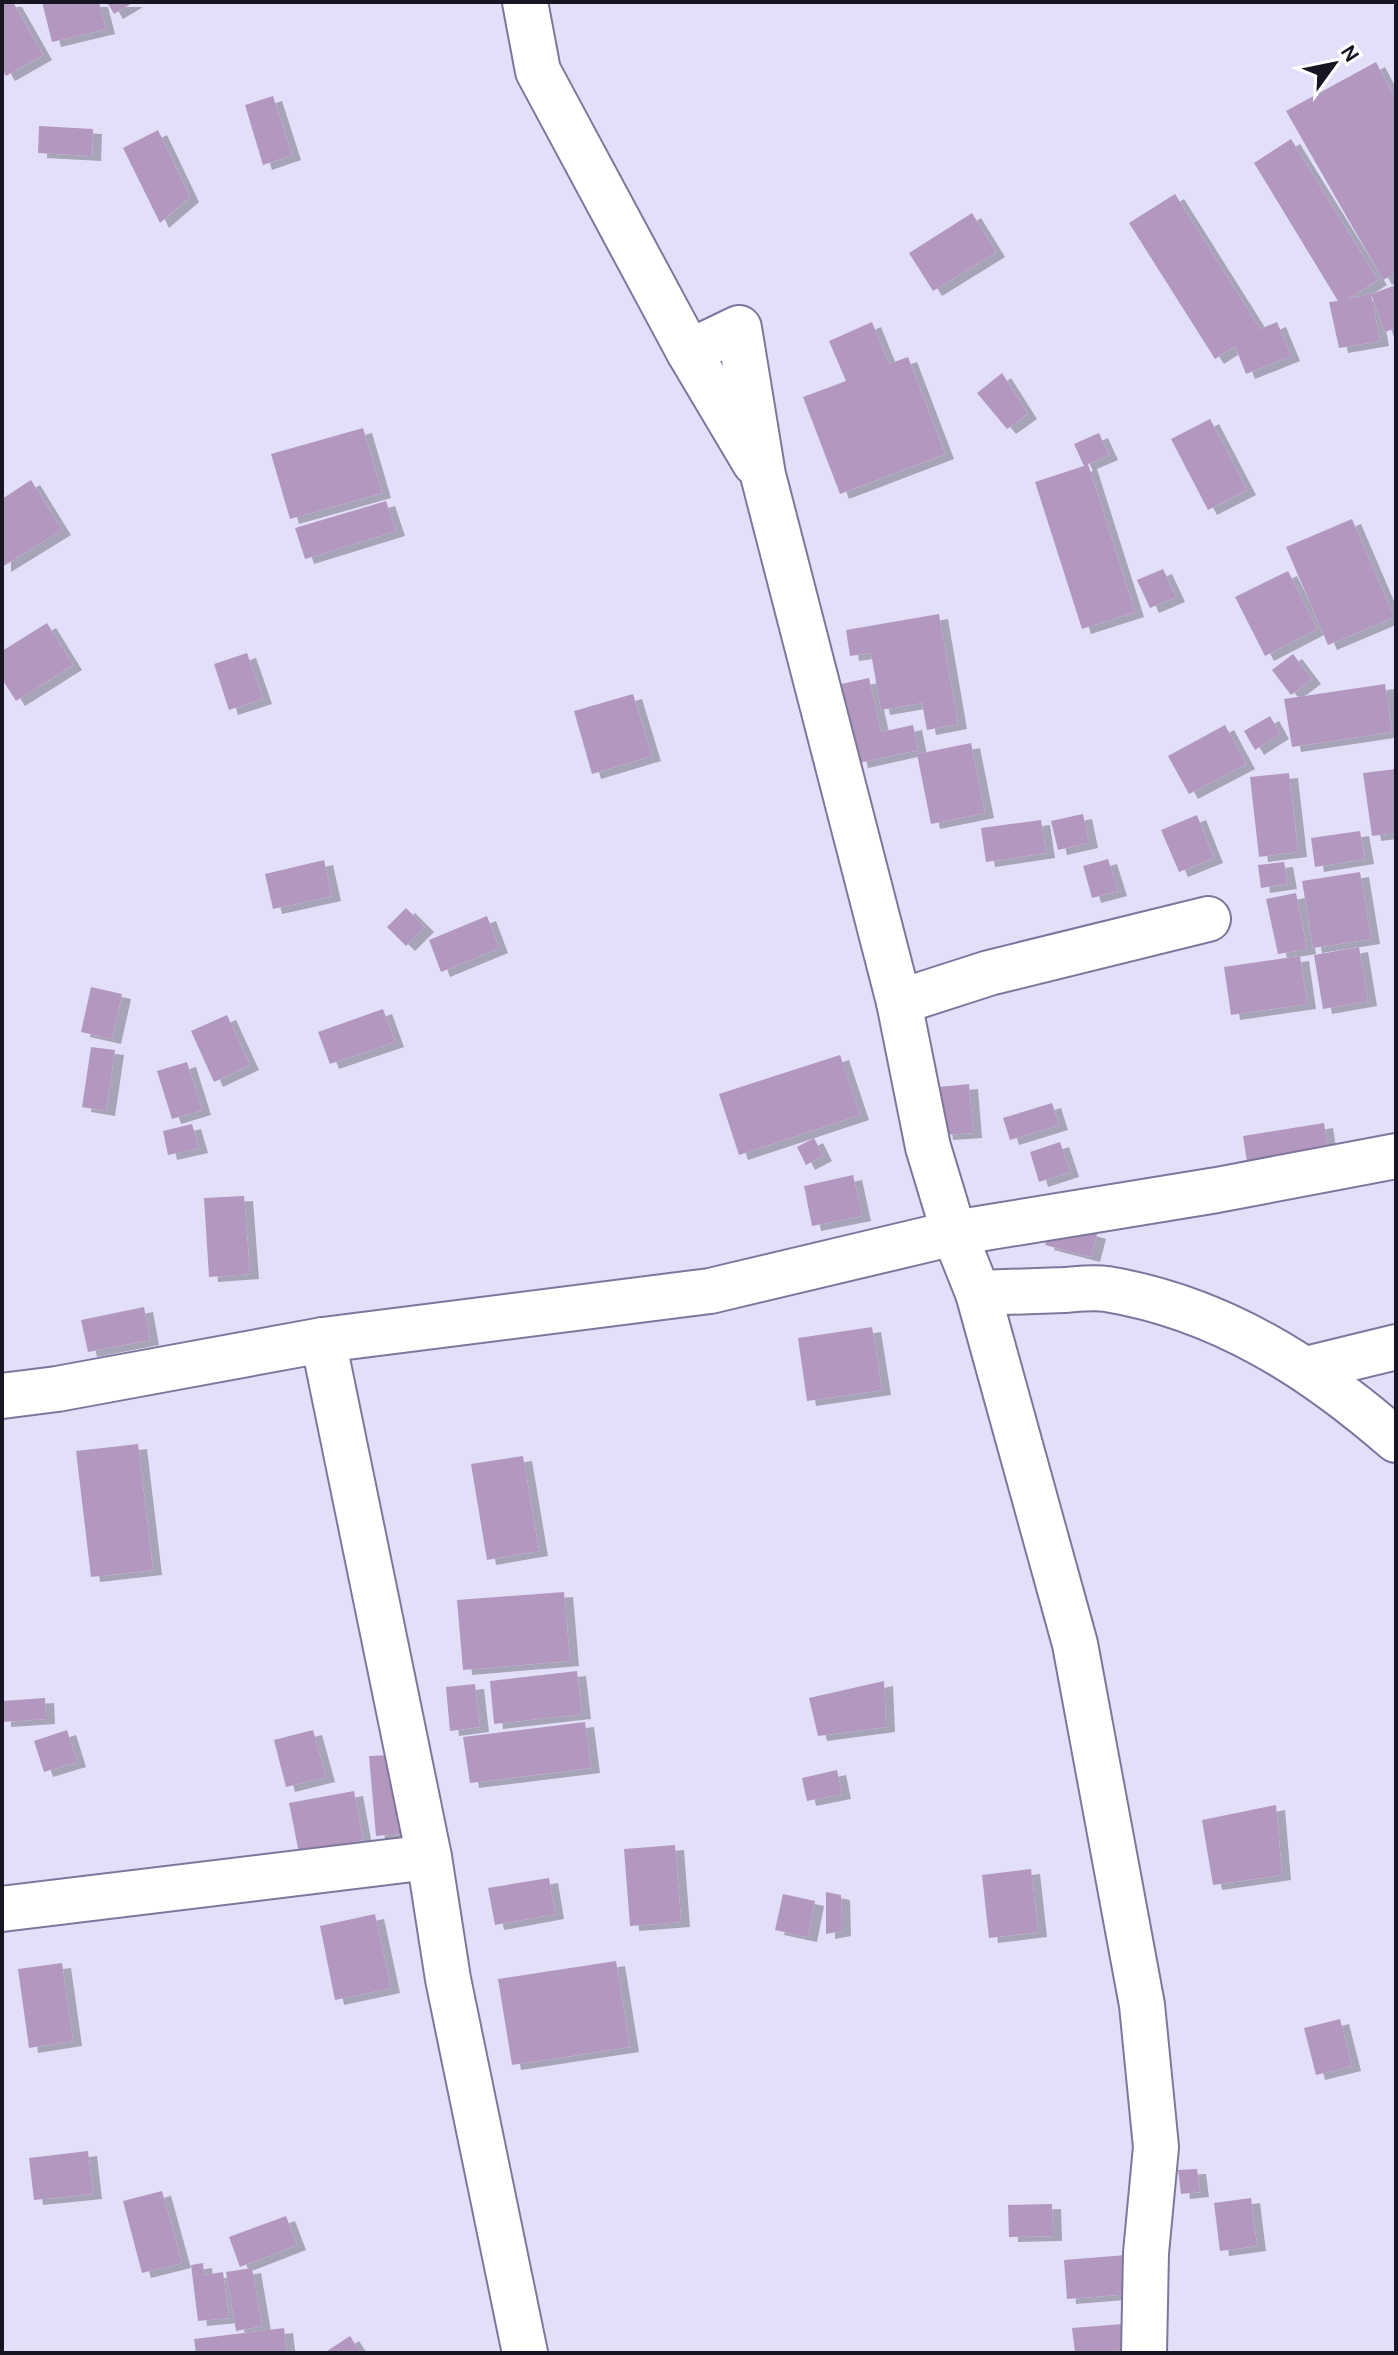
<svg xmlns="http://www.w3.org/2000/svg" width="1398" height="2355" font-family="Karla,sans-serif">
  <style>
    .building { fill: #b298be; filter: url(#shadow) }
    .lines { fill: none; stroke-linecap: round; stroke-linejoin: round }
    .minor-casing { stroke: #7f769d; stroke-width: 48 }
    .minor { stroke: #fff; stroke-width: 44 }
  </style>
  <defs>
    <filter id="shadow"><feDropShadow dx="9" dy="5" stdDeviation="0" flood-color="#0004"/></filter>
  </defs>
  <rect width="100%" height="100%" fill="#e4dff9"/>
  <g class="building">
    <polygon points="2,2 13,2 43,55 6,76 2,69"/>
    <polygon points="42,2 99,2 106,29 52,42"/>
    <polygon points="107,2 134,2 114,14"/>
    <polygon points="1376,62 1396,100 1396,273 1383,280 1286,111"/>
    <polygon points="273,96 292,155 263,165 245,105"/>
    <polygon points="39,126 93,129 92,156 38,153"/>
    <polygon points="158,130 190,197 160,223 123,148"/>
    <polygon points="1291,139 1378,280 1348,299 1371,294 1380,341 1339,348 1329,302 1338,301 1254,163"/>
    <polygon points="1175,194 1260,329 1277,322 1291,356 1246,374 1235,346 1215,359 1129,223"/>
    <polygon points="972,213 996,252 933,291 909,253"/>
    <polygon points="1396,285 1396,328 1385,332 1371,294"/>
    <polygon points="872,322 889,364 908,357 945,454 840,494 803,397 846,381 829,341"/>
    <polygon points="1002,373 1028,414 1007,429 977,393"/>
    <polygon points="1210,419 1247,490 1208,510 1171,439"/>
    <polygon points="363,428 382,493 290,519 271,454"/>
    <polygon points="1099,433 1109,455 1088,464 1135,612 1082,629 1035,482 1084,466 1074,444"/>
    <polygon points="31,480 62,530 2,567 2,499"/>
    <polygon points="386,501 396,531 305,559 295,528"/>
    <polygon points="1352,519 1394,617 1328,645 1286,547"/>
    <polygon points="1163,569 1176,597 1150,608 1137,580"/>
    <polygon points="1288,571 1317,629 1265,656 1235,597"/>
    <polygon points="939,614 958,724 927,730 922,703 881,710 871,653 850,656 846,630"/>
    <polygon points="47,623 73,665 16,701 2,679 2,651"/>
    <polygon points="247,653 263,699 229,710 214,664"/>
    <polygon points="1293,654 1312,679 1291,695 1272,670"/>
    <polygon points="869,678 881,732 913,725 918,750 859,763 841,684"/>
    <polygon points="1385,684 1392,732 1292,747 1284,699"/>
    <polygon points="633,694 652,756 592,774 574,711"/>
    <polygon points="1270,716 1280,734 1255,750 1244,731"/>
    <polygon points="1225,725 1246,764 1189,794 1168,756"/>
    <polygon points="971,743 985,813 931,824 917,754"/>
    <polygon points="1396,769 1396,833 1372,836 1363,773"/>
    <polygon points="1289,773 1298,852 1259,857 1250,777"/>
    <polygon points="1083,814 1089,843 1058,850 1051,821"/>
    <polygon points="1197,815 1214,858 1179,872 1161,830"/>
    <polygon points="1041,820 1046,853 986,862 981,828"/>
    <polygon points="1360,831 1365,859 1315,867 1311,838"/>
    <polygon points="1108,859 1118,891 1092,898 1083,866"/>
    <polygon points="324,860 332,896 273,909 265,874"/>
    <polygon points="1284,862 1288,884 1261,888 1258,865"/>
    <polygon points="1360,872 1371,939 1313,948 1302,881"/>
    <polygon points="1296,893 1307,949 1278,954 1266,899"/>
    <polygon points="406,908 425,927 406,946 387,927"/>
    <polygon points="487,916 499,948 441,972 429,940"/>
    <polygon points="1359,947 1368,1001 1323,1009 1314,955"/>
    <polygon points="1300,956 1307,1004 1231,1015 1224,967"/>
    <polygon points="91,987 122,994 112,1039 81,1032"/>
    <polygon points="383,1009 395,1042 330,1064 318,1032"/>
    <polygon points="227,1015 250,1065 214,1082 191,1031"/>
    <polygon points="91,1047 115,1050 106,1111 82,1107"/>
    <polygon points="840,1055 860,1115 739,1155 719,1094"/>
    <polygon points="187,1062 202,1110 172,1119 157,1071"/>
    <polygon points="969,1084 973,1133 944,1135 939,1087"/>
    <polygon points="1052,1103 1059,1125 1010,1140 1003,1118"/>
    <polygon points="1324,1123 1331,1168 1250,1180 1243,1136"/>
    <polygon points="192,1124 199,1148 168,1155 163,1131"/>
    <polygon points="814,1138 823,1156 806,1165 797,1147"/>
    <polygon points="1060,1142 1070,1172 1039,1182 1030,1152"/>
    <polygon points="853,1175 862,1216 812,1226 804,1186"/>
    <polygon points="244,1196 250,1274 209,1277 204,1198"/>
    <polygon points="1052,1221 1097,1234 1091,1257 1045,1245"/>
    <polygon points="144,1307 150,1340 88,1352 81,1320"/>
    <polygon points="872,1327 882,1390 807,1401 798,1338"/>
    <polygon points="138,1444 153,1570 91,1577 76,1451"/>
    <polygon points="523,1456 539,1551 487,1560 471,1464"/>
    <polygon points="564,1592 570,1661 463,1670 457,1600"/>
    <polygon points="577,1671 582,1714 494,1724 490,1681"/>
    <polygon points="884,1681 886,1727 818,1736 809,1698"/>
    <polygon points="475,1684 480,1727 450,1731 446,1687"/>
    <polygon points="45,1698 46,1719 2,1722 2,1701"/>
    <polygon points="585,1722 591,1768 470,1783 463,1737"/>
    <polygon points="67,1730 77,1762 44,1772 34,1741"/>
    <polygon points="313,1730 326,1777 286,1787 274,1740"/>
    <polygon points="393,1755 401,1834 376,1836 369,1756"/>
    <polygon points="837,1770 842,1794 807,1801 802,1778"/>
    <polygon points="354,1791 363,1840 299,1853 289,1803"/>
    <polygon points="1276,1805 1282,1875 1213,1885 1202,1820"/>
    <polygon points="675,1845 681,1922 630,1926 624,1849"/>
    <polygon points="1031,1869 1038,1932 989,1938 982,1875"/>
    <polygon points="549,1878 555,1914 495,1925 488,1888"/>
    <polygon points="826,1892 841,1895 842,1931 826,1934"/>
    <polygon points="783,1894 815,1901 808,1937 775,1930"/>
    <polygon points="375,1914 391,1988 335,2000 320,1926"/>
    <polygon points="616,1961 630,2047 512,2065 498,1979"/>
    <polygon points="62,1963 73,2041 29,2048 18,1969"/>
    <polygon points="1340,2019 1352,2066 1316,2075 1304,2028"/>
    <polygon points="88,2151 93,2194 34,2200 29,2158"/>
    <polygon points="1197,2169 1200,2192 1181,2194 1178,2170"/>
    <polygon points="162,2191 182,2263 142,2273 123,2201"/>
    <polygon points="1251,2198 1257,2246 1220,2251 1214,2203"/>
    <polygon points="1052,2204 1053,2236 1009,2237 1008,2205"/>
    <polygon points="286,2216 297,2245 240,2267 229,2237"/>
    <polygon points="1126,2255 1129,2294 1067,2299 1064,2260"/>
    <polygon points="203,2263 204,2275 223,2272 229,2318 198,2321 191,2265"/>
    <polygon points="252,2268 262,2326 236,2331 226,2272"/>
    <polygon points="1123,2324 1125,2350 1075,2353 1072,2328"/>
    <polygon points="284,2328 287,2353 196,2353 194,2339"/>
    <polygon points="350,2336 361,2353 324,2353"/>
  </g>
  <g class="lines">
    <defs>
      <g id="minor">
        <polyline points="525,2 538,71 689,352 755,463"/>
        <polyline points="689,352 739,328 763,475 899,1002 928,1147 954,1233 978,1293 1075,1644 1142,2005 1156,2147 1146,2253 1144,2353"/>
        <polyline points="899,1002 989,973 1208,919"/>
        <path d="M978,1293C1007,1292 1036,1291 1064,1290C1078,1289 1093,1287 1107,1289C1220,1308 1311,1366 1396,1440"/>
        <polyline points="323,1340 429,1857 448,1979 525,2353"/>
        <polyline points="1306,1369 1396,1347"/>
        <polyline points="2,1396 57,1389 323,1340 710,1291 954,1233 1217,1190 1396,1156"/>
        <polyline points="2,1909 429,1857"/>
      </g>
    </defs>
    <use href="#minor" class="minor-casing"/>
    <use href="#minor" class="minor"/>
  </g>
  <rect width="1398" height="2355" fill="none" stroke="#171423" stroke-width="8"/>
  <g transform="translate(1334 64) rotate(57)" stroke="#ffffff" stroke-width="6" paint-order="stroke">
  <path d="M0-6L14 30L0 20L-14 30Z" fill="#171423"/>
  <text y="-12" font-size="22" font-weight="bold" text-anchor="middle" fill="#171423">N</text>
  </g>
</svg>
